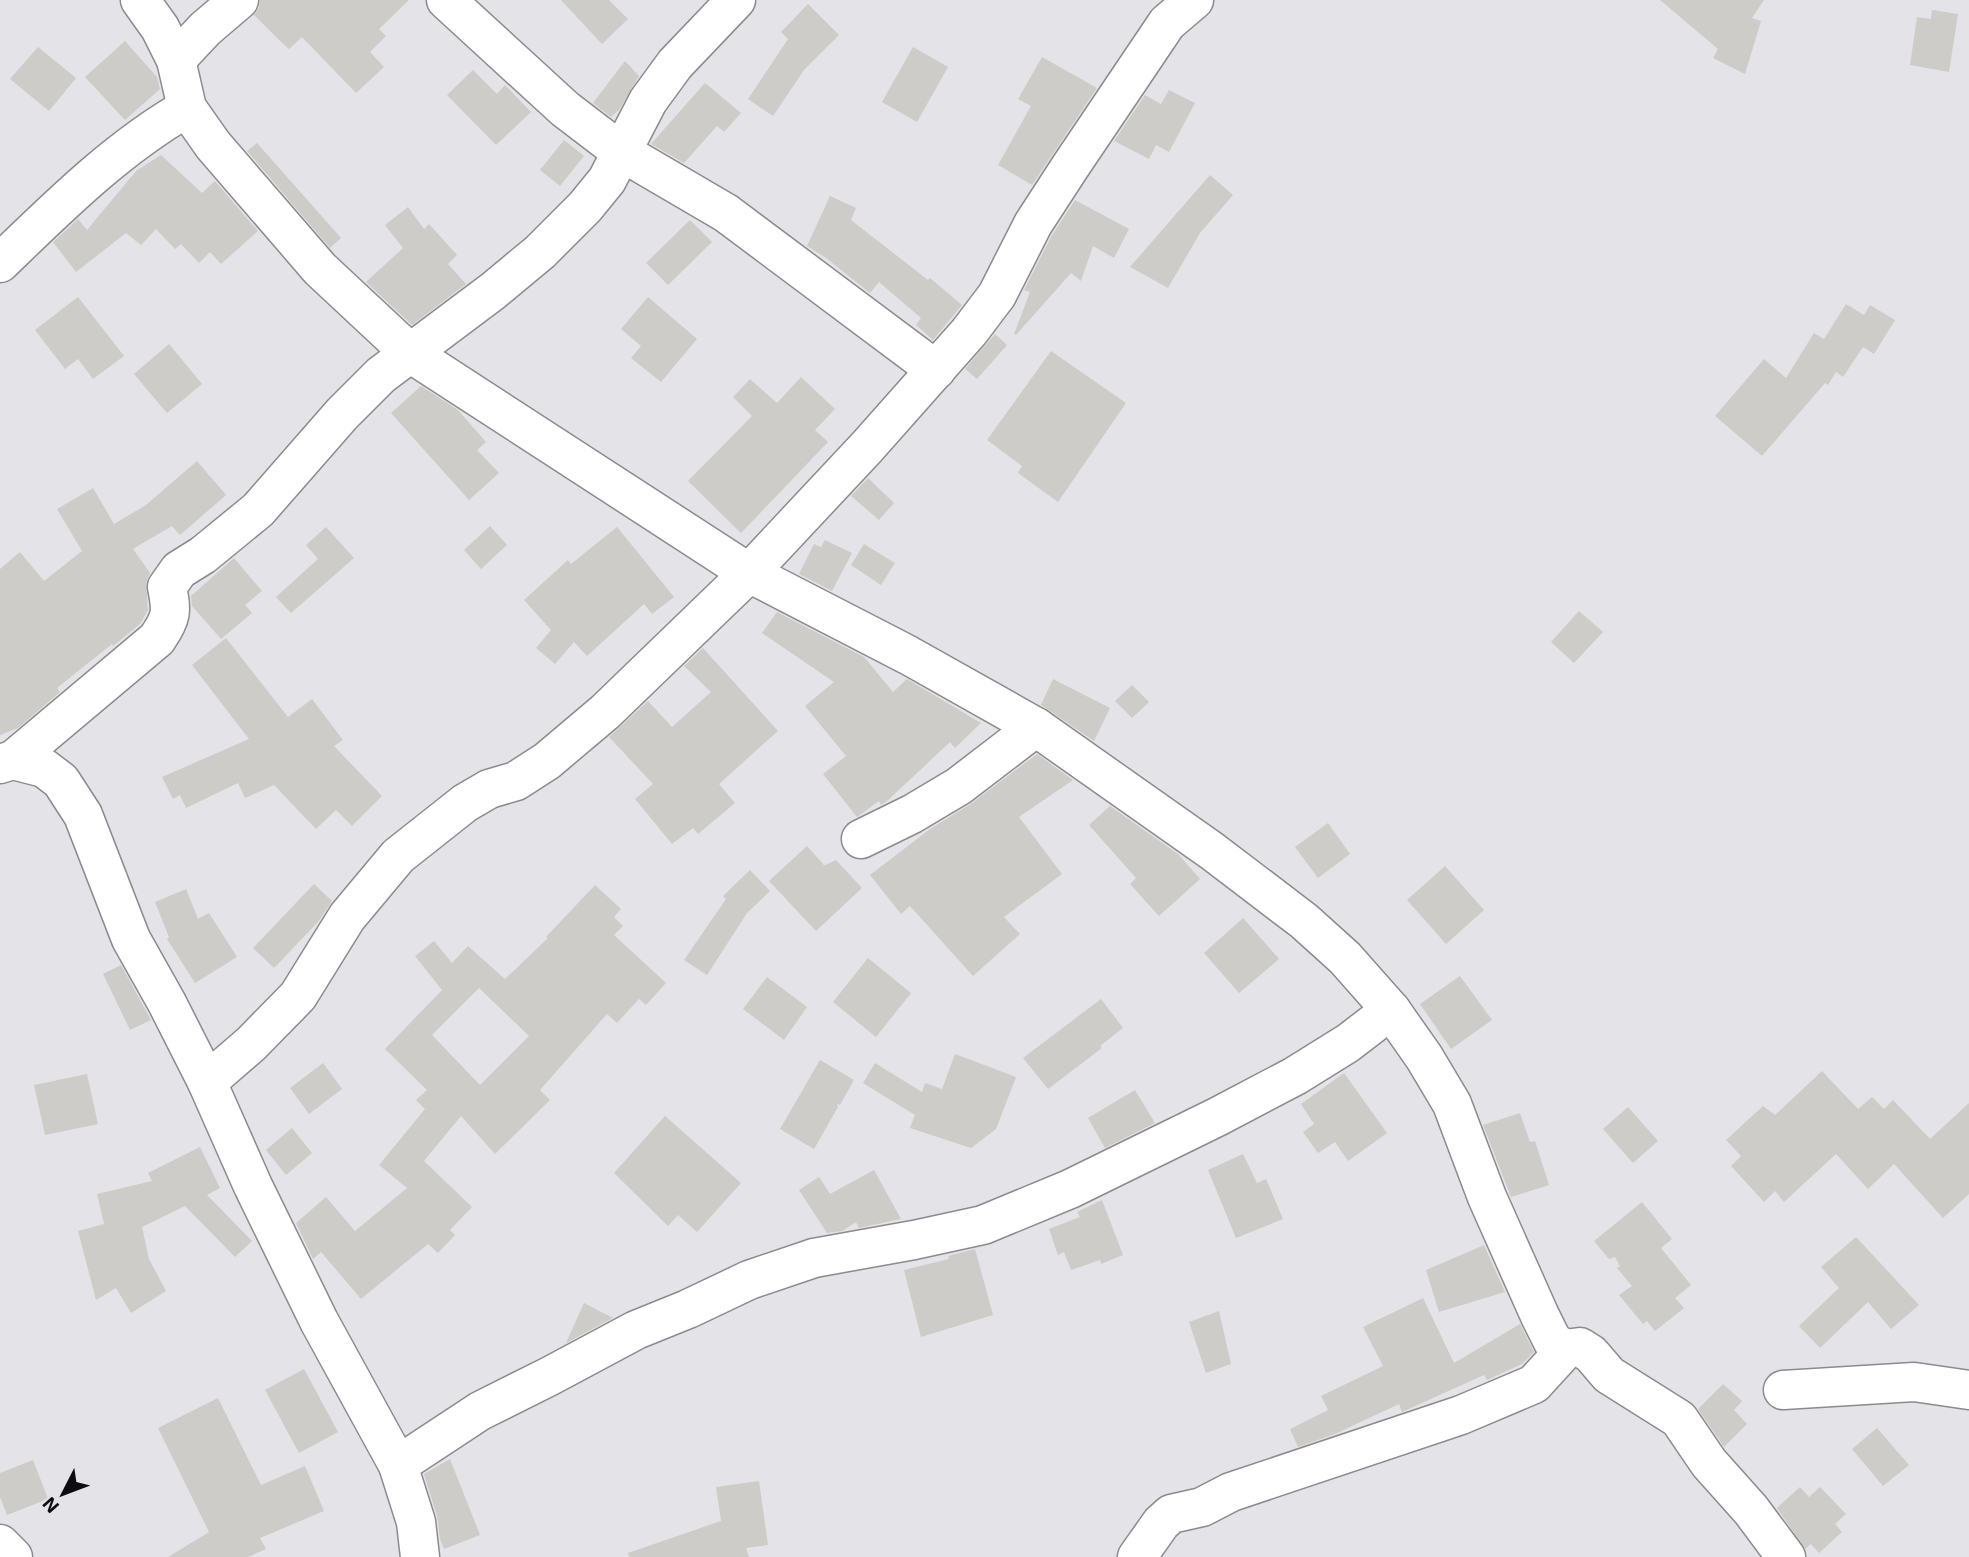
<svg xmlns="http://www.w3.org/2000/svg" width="1969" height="1557" font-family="'Exo 2',sans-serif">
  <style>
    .building { fill: #ceccc8; fill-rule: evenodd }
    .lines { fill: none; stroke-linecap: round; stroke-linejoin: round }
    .minor-casing { stroke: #8b8a8e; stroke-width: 41 }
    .minor { stroke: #fff; stroke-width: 38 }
  </style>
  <rect width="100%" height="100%" fill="#e4e3e7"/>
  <g class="building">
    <polygon points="260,0 409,0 379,29 386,36 370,52 384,67 356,93 302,37 289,49 278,39 254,15 259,8"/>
    <polygon points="561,0 609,0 628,19 602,44"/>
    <polygon points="1660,0 1764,0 1752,18 1761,21 1745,74 1713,58 1718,49"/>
    <polygon points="808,4 839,35 804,70 773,116 748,99 788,39 781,32"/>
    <polygon points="1932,10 1958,14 1949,72 1910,65 1917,17 1931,19"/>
    <polygon points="125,41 157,77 160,89 125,120 85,77"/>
    <polygon points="38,47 76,78 49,111 10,79"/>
    <polygon points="913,47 948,67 917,122 882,102"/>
    <polygon points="1042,57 1097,88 1032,185 998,165 1031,106 1018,99"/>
    <polygon points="625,61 639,76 619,110 611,117 593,103"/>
    <polygon points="473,70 497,94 505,85 531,112 496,145 447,95"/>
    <polygon points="705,83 741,113 724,132 717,126 684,163 651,144"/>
    <polygon points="1169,90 1195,103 1169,152 1156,145 1149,159 1114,141 1145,95 1161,104"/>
    <polygon points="564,140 584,156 560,186 540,170"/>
    <polygon points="257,143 341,238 330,248 247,151"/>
    <polygon points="161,155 202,193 215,181 258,231 221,264 210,252 199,263 181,244 175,249 156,229 141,245 126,233 76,272 53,242 78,219 87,230 136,171"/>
    <polygon points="1210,175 1233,195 1200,233 1168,288 1130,267"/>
    <polygon points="830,196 856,208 851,220 928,280 930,278 962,305 933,340 916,325 921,318 879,282 870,293 826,258 807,246"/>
    <polygon points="1075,200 1129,229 1114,258 1093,246 1081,281 1071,273 1016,335 1014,334 1030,292 1024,290 1052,235"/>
    <polygon points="408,207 424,229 429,224 457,255 448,264 466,284 412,325 366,282 403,248 385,225"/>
    <polygon points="690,220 712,242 668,285 646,263"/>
    <polygon points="78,297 124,356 93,379 78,359 65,369 35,330"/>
    <polygon points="648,297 697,339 661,382 631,358 641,346 621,329"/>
    <polygon points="1846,304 1864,315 1870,305 1895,320 1874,354 1863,347 1843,377 1836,372 1828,385 1825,383 1762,456 1715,416 1764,359 1786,378 1814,333 1824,339"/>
    <polygon points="995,334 1007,345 977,379 965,369"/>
    <polygon points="169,344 202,384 167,413 134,374"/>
    <polygon points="1051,351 1126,403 1058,502 1018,473 1022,466 987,440"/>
    <polygon points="801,377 835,409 815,430 828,442 741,533 688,481 752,416 733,397 750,379 777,403"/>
    <polygon points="421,386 458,410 486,442 477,450 499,473 469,500 391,413"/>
    <polygon points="197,461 226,495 180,535 172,526 133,549 150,573 146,583 148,610 140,624 113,646 112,644 57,688 60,692 18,728 0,735 0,569 20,552 44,581 82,551 57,509 93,488 114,524 146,505"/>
    <polygon points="868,478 894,503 879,520 851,496"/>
    <polygon points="490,526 507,545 481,569 464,550"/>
    <polygon points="326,527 354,558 291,613 276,597 318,559 306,545"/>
    <polygon points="617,527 674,597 652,614 644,604 587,656 574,642 555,664 536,648 551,630 524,600 568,560 571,564"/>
    <polygon points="825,540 852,553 832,591 799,574 814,544 821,547"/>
    <polygon points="864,544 895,563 881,585 851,565"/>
    <polygon points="234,558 262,591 245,605 252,613 221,639 192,606 191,596"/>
    <polygon points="1579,611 1603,632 1574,663 1551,642"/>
    <polygon points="777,612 864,657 893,692 907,679 981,723 955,748 950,742 886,802 881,805 879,801 857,817 823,774 846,756 805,706 834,682 762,633"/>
    <polygon points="226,638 288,717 312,699 343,740 334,746 382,796 352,826 336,810 316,829 274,785 245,798 238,783 186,808 180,795 173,799 162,777 249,739 192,665"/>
    <polygon points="703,648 778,731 719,784 735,803 698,834 693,828 672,844 635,799 653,784 609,737 648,701 672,727 711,692 684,666"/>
    <polygon points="1053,679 1110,708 1094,741 1041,705"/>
    <polygon points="1132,685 1149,702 1132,718 1115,701"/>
    <polygon points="1037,754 1073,780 1019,817 1062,874 1004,917 1020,934 973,976 910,906 901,914 870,875 930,829 972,803"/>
    <polygon points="1110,806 1178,854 1200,879 1159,916 1130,884 1136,878 1089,825"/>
    <polygon points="1328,823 1350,854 1318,878 1295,847"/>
    <polygon points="807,846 824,865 821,867 836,860 862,888 816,931 769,881"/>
    <polygon points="1445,866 1484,910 1446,944 1407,900"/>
    <polygon points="750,870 770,891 747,913 707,975 684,960 726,899 723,896"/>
    <polygon points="314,884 332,901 318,922 274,968 253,948"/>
    <path d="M595,885L621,909L614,917L623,926L614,935L666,983L646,1005L639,999L617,1023L607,1014L540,1090L550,1100L495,1154L461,1116L424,1161L472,1207L450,1230L455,1235L438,1253L428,1244L361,1299L321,1252L313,1259L296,1223L326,1197L355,1231L407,1188L379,1165L425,1109L416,1100L427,1090L385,1049L442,990L415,956L434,941L452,963L468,946L505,979L548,938L546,937ZM479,988L529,1036L480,1085L432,1035Z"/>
    <polygon points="186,889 198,919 209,913 237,957 195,983 167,939 169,937 155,902"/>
    <polygon points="1243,918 1279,959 1239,993 1204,953"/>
    <polygon points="868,958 911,993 876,1037 833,1002"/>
    <polygon points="121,965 151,1020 130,1030 103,974"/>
    <polygon points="1460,976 1492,1020 1451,1049 1420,1004"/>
    <polygon points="767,977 807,1007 784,1040 743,1009"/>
    <polygon points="1101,999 1123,1028 1100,1046 1102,1048 1048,1089 1023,1058"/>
    <polygon points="955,1054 1016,1077 996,1129 971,1148 910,1128 915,1115 863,1083 875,1063 922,1092 925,1083 942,1089"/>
    <polygon points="820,1060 854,1080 840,1105 837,1104 838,1107 814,1149 780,1129"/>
    <polygon points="323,1063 342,1089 309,1114 290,1088"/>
    <polygon points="1822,1071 1858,1109 1872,1097 1884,1109 1893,1100 1930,1139 1969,1103 1969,1194 1943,1218 1894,1164 1868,1189 1836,1154 1784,1202 1775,1191 1764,1202 1731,1166 1741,1156 1726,1140 1763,1106 1775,1115"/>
    <polygon points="1344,1073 1387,1133 1348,1161 1335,1142 1318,1153 1303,1132 1314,1124 1301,1104"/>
    <polygon points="87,1074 98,1124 45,1135 34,1085"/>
    <polygon points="1135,1090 1155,1123 1105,1148 1088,1118"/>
    <polygon points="1628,1107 1658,1141 1633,1163 1603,1129"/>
    <polygon points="1520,1113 1530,1142 1535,1141 1549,1185 1511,1197 1483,1125"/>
    <polygon points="665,1116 741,1183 697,1232 678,1215 668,1226 614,1173"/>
    <polygon points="292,1128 312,1153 286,1175 266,1150"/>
    <polygon points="200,1147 220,1188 207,1195 252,1241 235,1257 185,1206 142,1227 149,1259 166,1291 131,1313 116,1288 96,1300 78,1231 104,1224 97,1194 152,1181 148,1173"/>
    <polygon points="1243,1154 1257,1183 1266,1179 1283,1219 1236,1238 1208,1170"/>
    <polygon points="874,1170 901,1219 859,1228 856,1222 842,1231 827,1233 799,1190 819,1177 830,1194"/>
    <polygon points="1102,1200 1123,1255 1101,1264 1100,1260 1071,1270 1064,1252 1058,1255 1049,1229 1080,1217 1077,1212"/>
    <polygon points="1642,1202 1672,1239 1661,1248 1691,1285 1675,1298 1684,1308 1655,1331 1647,1321 1643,1324 1619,1295 1632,1286 1617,1268 1620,1266 1615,1257 1609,1259 1594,1241"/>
    <polygon points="1856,1237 1919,1305 1891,1329 1868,1302 1820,1348 1799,1326 1839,1288 1821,1267"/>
    <polygon points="1484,1245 1505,1292 1439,1312 1426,1270"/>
    <polygon points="975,1249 993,1315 921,1337 904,1270 949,1259 948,1256"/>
    <polygon points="1423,1298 1454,1363 1520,1324 1534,1352 1522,1364 1487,1380 1484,1375 1402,1412 1399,1404 1335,1434 1298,1447 1290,1429 1328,1410 1321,1396 1383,1366 1363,1327"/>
    <polygon points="584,1303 613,1318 566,1343"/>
    <polygon points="1219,1311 1231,1364 1206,1373 1189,1322"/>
    <polygon points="304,1369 338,1432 299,1453 265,1390"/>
    <polygon points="1723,1384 1742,1401 1734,1410 1747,1424 1724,1447 1698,1409"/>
    <polygon points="218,1398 261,1485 305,1466 324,1511 260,1538 266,1549 248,1557 168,1557 209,1532 158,1428"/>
    <polygon points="1877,1428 1909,1465 1883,1486 1852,1449"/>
    <polygon points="450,1459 480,1535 444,1549 440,1539 437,1516 424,1474"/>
    <polygon points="33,1460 48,1499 7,1515 0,1497 0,1473"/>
    <polygon points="759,1481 768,1545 746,1548 749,1557 629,1557 628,1553 721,1521 716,1487"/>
    <polygon points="1800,1487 1809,1497 1820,1487 1846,1514 1835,1524 1842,1532 1819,1553 1811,1544 1805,1549 1777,1508"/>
  </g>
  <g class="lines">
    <defs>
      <g id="minor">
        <polyline points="140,0 160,28 176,60 187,108 213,145 320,269 410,353 749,573 908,655 1036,727 1212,851 1304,921 1345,958 1391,1010 1424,1057 1452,1104 1487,1197 1540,1316 1553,1342 1566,1349"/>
        <polyline points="446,0 565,109 620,151 726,213 936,370"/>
        <polyline points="176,60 205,29 239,0"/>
        <path d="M0,263C58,207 117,148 187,108"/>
        <path d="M13,760L157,639C172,617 172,612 167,587L179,570L203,555L258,510L342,414L381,375L493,291L540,252L585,207L607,180L648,101L675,64L736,0"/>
        <polyline points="0,764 13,760 44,768 61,781 83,815 131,939 167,1003 207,1082 253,1186 319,1321 398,1465 416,1522 420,1557"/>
        <polyline points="861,839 912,814 959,786 1036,727"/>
        <polyline points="207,1082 251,1044 298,996 347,917 398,856 465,803 489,789 516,781 547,761 605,712 749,573 867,447 969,332 997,295 1033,224 1070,167 1167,23 1194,0"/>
        <polyline points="1783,1390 1914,1382 1969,1390"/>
        <polyline points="398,1465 480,1411 550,1376 636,1330 688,1309 749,1280 814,1258 914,1240 983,1225 1070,1189 1217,1117 1295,1076 1348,1043 1391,1010"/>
        <polyline points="0,1544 13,1557"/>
        <polyline points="1137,1557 1161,1523 1171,1514 1202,1507 1231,1492 1461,1415 1534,1384 1566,1349 1580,1347 1591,1354 1609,1375 1679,1419 1709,1463 1751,1510 1786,1557"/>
      </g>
    </defs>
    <use href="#minor" class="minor-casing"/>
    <use href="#minor" class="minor"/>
  </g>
  <g transform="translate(63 1494) rotate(228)" stroke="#e4e3e7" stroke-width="5" paint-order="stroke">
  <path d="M0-5L12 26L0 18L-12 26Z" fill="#0d0c0e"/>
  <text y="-10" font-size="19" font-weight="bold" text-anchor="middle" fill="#0d0c0e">N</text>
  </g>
</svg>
